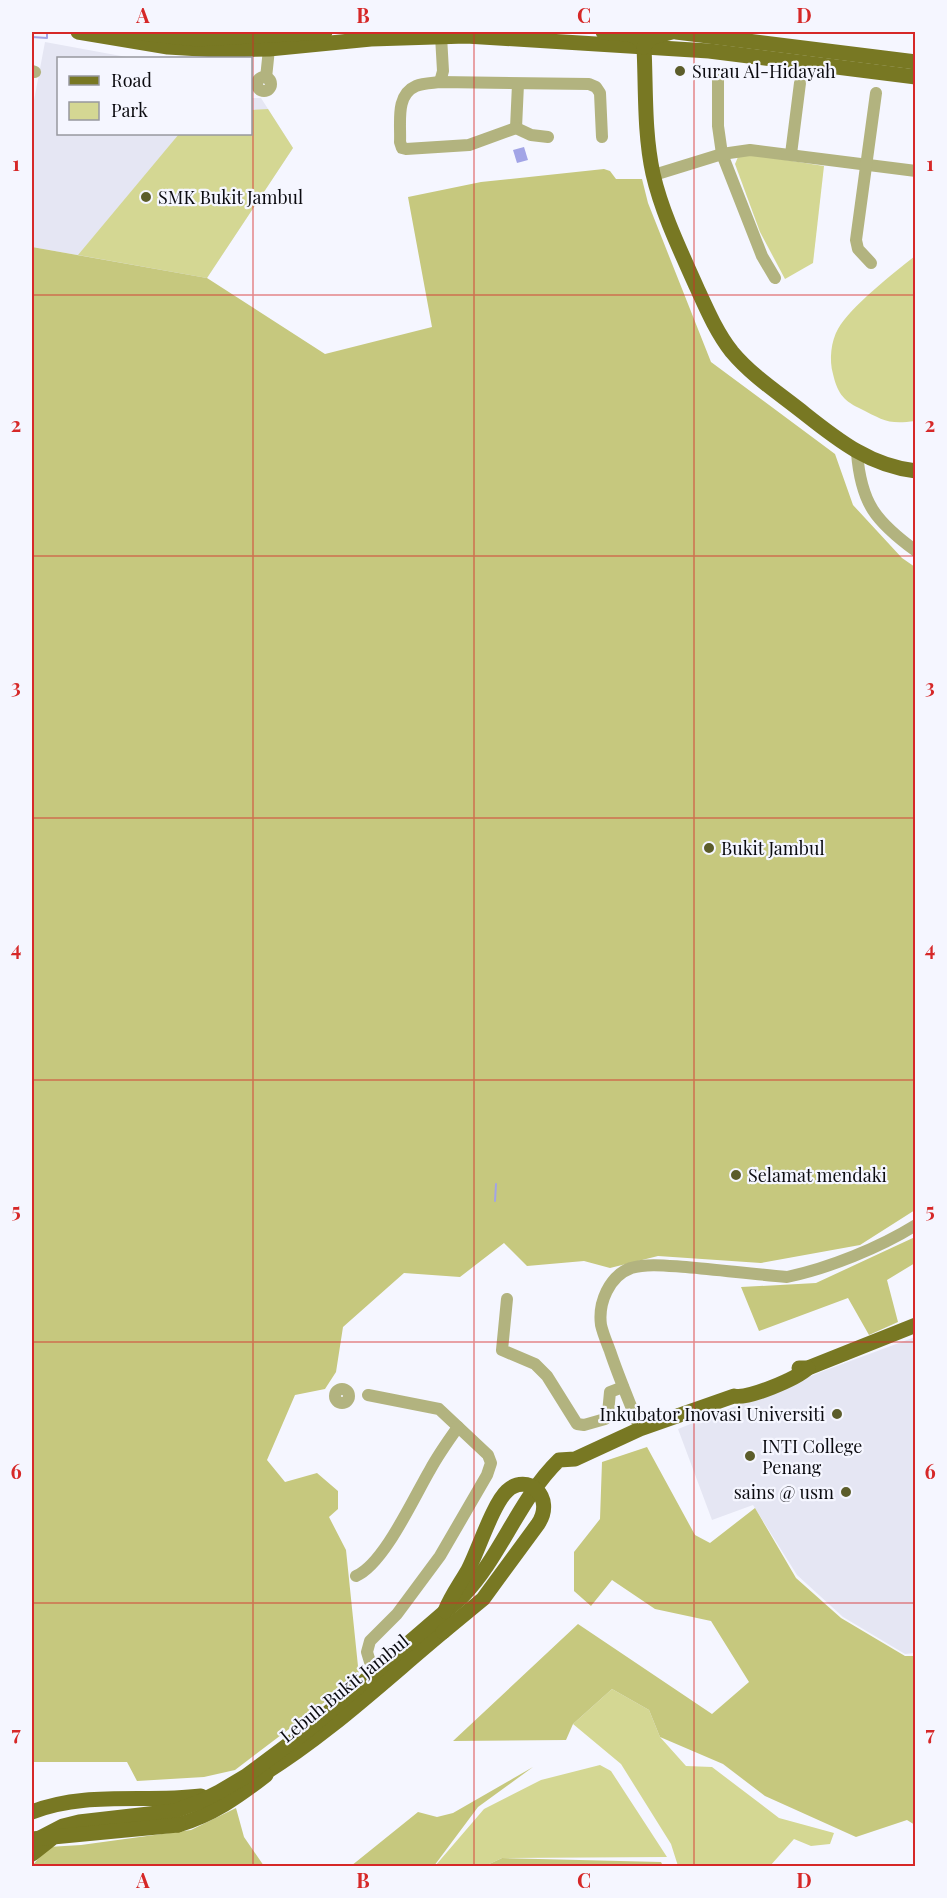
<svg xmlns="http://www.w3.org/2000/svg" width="947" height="1898" font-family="'Playfair Display',serif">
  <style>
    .built { fill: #e5e6f3 }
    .green { fill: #d4d793 }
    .forest { fill: #c6c87e }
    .water { fill: #a2a4e6 }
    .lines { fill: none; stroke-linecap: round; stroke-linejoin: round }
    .stream { stroke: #a2a4e6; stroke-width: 2 }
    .minor { stroke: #b2b37f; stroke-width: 12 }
    .major { stroke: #787823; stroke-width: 15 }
    .major-bridge { stroke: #787823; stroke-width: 15 }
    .grid { fill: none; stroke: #d62828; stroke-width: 1.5; stroke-opacity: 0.55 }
    .poi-dot { fill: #5c5d2a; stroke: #f5f6ff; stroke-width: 2 }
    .labels { text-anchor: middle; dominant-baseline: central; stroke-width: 4.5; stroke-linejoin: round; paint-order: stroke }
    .poi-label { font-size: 18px; fill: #0b0b10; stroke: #f5f6ff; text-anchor: start }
    .street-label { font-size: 18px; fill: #0b0b10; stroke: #f5f6ff }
    .neatline { fill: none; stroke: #d62828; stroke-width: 2 }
    .grid-label { font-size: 20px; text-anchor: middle; font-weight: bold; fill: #d62828 }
  </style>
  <rect width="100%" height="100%" fill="#f5f6ff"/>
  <g class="built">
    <polygon points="45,42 132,58 58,58 58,134 250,134 251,98 261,98 293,148 207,278 32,247 32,111"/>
    <polygon points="915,1337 915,1653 905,1654 843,1617 797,1575 753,1505 712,1520 678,1429 826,1370"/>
  </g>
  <g class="green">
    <polygon points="268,109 293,148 207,278 78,255 179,134 250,134 251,110"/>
    <polygon points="747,154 824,166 813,263 785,279 760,232 735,164 738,157"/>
    <path d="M915,256V421C888,425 883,420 859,408C842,400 837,391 833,374C829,360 831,341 838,329C850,307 895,272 915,256Z"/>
    <polygon points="612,1689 649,1710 660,1737 686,1766 712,1767 779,1818 834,1833 830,1844 811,1846 794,1839 770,1866 678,1866 671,1844 621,1764 573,1724"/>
    <polygon points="600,1765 611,1771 667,1857 502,1858 485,1866 435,1866 484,1809 541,1780"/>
  </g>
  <g class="forest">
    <polygon points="604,169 610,171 616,179 642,179 648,203 711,362 835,454 853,505 902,558 915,567 915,1210 860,1245 761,1263 658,1256 610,1268 584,1261 527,1266 504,1243 460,1277 404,1273 343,1327 336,1372 325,1389 295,1395 267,1460 285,1482 317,1473 338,1491 338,1509 329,1517 346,1550 359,1676 235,1770 204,1777 137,1781 127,1762 32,1762 32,247 207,278 325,354 432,327 408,197 481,182"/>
    <polygon points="915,1237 915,1263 887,1280 898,1322 869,1335 848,1298 759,1331 741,1287 816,1283"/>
    <polygon points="647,1447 695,1535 710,1543 755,1508 796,1578 841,1618 905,1656 915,1656 915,1825 907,1820 856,1837 765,1796 723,1764 660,1737 649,1710 612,1689 573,1724 566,1740 453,1741 578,1624 712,1714 749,1682 711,1621 655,1609 612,1580 591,1606 574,1591 574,1552 600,1519 602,1462"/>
    <polygon points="533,1767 478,1807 434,1866 351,1866 418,1812 437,1817 453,1813"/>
    <polygon points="236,1808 244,1837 264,1866 32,1866 48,1847 81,1845 191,1830"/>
    <polygon points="502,1858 661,1862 663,1866 485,1866"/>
  </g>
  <polygon class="water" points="524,147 528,160 517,163 513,150"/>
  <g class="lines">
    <g class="stream">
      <polyline points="32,37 47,38 47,32"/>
      <polyline points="495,1201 496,1184"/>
    </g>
    <g class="minor">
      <polyline points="32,71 35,72"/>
      <circle cx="264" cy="84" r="7"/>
      <polyline points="266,78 269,49"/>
      <polyline points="718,80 718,126 722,154 762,256 775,278"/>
      <polyline points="440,82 443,71 441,36"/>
      <polyline points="516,128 518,84"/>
      <path d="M548,137L531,135L516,128L469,145L406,149L402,148L400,142C401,123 395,95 416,86C423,83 433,83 440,82L589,84L596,87L600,93L602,137"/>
      <polyline points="791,154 800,83"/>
      <polyline points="654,175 722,154 750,150 916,171"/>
      <polyline points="871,263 858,249 856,240 876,93"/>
      <path d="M857,453C861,503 875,521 916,551"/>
      <polyline points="507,1299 502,1350 535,1364 547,1376 577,1424 584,1425 605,1419 608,1413 610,1392 623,1387"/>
      <circle cx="342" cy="1396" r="7"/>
      <polyline points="368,1395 439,1409 488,1455 491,1463 487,1475 440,1556 397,1614 370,1641 367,1652 370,1662 379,1669"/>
      <path d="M640,1429C630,1403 619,1378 610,1351C607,1343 603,1334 601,1325C598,1303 609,1276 631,1268C648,1263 669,1266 686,1267C720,1270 753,1274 787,1277C829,1268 879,1248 916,1225"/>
      <path d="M356,1576C384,1564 414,1497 430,1470C438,1455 448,1441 458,1427"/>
    </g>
    <g class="major">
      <polyline points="78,32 168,47 217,50 269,49 371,39 466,36 709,51 916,77"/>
      <polyline points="131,32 197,39 325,32"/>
      <path d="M603,32C618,34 639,31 644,47C646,89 644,133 653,174C662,213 681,252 697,288C707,310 717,333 732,352C752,376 780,394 805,414C839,441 871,466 916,471"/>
      <polyline points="676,32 916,62"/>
      <polyline points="644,47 649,38 672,32"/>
      <polyline points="799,1368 808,1368 916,1325"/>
      <path d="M257,1778C325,1737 383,1682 443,1632L452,1623"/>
      <path d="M32,1812C86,1791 144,1803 201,1796"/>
      <path d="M178,1825C212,1815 238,1797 266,1775"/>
      <path d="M38,1839L63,1826L79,1822L175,1811L199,1802L219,1792L246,1776L309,1729L462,1597C501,1557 518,1500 559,1460L575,1459L640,1429L734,1396C749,1399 796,1379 808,1368"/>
      <polyline points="32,1854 51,1839"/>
    </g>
    <g class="major-bridge">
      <path d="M443,1632L483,1599L538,1524C556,1497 527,1472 507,1491C493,1504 478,1551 468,1570C460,1584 451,1596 445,1611"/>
      <polyline points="32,1839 178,1825"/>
    </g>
  </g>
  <path class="grid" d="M253,32V1866M474,32V1866M694,32V1866M32,295H916M32,556H916M32,818H916M32,1080H916M32,1342H916M32,1603H916"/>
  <g class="poi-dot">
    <circle cx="680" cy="71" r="6"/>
    <circle cx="146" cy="197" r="6"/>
    <circle cx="709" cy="848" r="6"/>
    <circle cx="736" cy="1175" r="6"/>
    <circle cx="837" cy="1414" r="6"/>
    <circle cx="750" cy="1456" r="6"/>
    <circle cx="846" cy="1492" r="6"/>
  </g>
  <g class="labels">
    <g class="poi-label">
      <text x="692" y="71">Surau Al-Hidayah</text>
      <text x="158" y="197">SMK Bukit Jambul</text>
      <text x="721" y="848">Bukit Jambul</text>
      <text x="748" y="1175">Selamat mendaki</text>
      <text x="825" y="1414" text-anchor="end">Inkubator Inovasi Universiti</text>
      <text x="762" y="1446">INTI College<tspan x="762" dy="21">Penang</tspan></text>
      <text x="834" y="1492" text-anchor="end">sains @ usm</text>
    </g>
    <g class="street-label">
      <text transform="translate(344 1688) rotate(-39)">Lebuh Bukit Jambul</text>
    </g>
  </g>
  <rect width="947" height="1898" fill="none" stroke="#f5f6ff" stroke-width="66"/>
  <rect x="57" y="57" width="195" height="78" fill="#f5f6ff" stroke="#97989f" stroke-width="1.5"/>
  <rect x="69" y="76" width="30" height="9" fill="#787823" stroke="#97989f" stroke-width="1.5"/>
  <text x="111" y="87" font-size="18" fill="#0b0b10">Road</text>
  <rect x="69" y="102" width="30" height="18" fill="#d4d793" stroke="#97989f" stroke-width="1.5"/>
  <text x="111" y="117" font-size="18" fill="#0b0b10">Park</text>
  <rect x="33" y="33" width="881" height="1832" class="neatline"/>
  <g class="grid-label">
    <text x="143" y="23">A</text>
    <text x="363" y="23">B</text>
    <text x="584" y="23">C</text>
    <text x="804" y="23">D</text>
    <text x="16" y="171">1</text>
    <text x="930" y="171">1</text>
    <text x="16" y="432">2</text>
    <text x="930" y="432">2</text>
    <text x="16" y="694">3</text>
    <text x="930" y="694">3</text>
    <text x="16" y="956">4</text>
    <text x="930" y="956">4</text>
    <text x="16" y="1218">5</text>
    <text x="930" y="1218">5</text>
    <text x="16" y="1479">6</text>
    <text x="930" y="1479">6</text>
    <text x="16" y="1741">7</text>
    <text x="930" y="1741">7</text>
    <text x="143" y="1888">A</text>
    <text x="363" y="1888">B</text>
    <text x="584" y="1888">C</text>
    <text x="804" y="1888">D</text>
  </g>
</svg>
